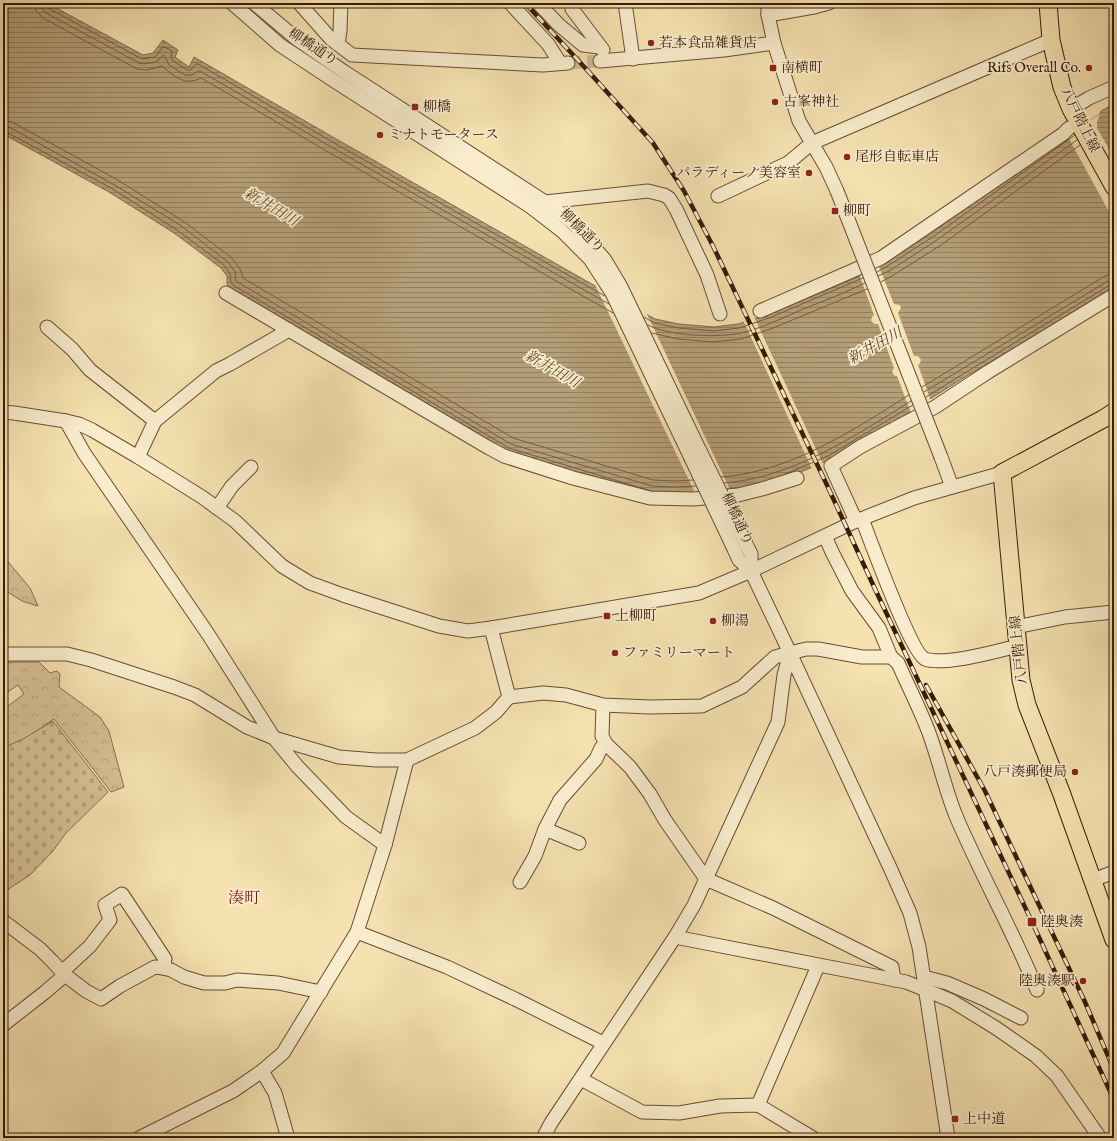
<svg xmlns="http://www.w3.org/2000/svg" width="1117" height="1141" font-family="'IM FELL English','Noto Serif JP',serif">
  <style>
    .forest { fill: url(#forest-crowns); stroke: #866e4e }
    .cemetery { fill: url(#cemetery-stones); stroke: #866e4e }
    .water { fill: url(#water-rules); stroke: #826a4b }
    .pier { fill: #f5e2b0 }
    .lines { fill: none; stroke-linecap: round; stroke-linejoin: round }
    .shore { stroke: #755c40; stroke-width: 1 }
    .minor-tunnel { stroke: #cfba8f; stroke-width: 13; stroke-dasharray: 13 6; stroke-linecap: butt }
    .minor-casing { stroke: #664d33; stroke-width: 15 }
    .major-casing { stroke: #361b09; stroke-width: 19 }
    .minor { stroke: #f8eccc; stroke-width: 13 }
    .major { stroke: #f5e2b0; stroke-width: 17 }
    .rail-casing { stroke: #361b09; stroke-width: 4.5 }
    .rail { stroke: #f8eccc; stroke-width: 3; stroke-dasharray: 9; stroke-linecap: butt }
    .minor-bridge-casing { stroke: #664d33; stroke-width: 15; stroke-linecap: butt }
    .minor-bridge { stroke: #f8eccc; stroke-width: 13 }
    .poi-dot { fill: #8f2418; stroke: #f8eccc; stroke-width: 1.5 }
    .labels { text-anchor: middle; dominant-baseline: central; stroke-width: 3.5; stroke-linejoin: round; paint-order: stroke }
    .poi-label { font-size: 14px; fill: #361b09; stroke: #f8eccc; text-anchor: start }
    .street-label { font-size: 14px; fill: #361b09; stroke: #f8eccc }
    .water-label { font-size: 15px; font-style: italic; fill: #624930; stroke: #f8eccc }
    .quarter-label { font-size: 16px; fill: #7a1f14; stroke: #f8eccc }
  </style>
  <defs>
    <pattern id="forest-crowns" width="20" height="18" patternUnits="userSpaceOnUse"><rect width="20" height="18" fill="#d5c094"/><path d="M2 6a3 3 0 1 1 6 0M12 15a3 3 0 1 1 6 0" fill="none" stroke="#b7a47e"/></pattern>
    <pattern id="cemetery-stones" width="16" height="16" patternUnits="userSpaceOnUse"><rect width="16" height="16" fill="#d5c094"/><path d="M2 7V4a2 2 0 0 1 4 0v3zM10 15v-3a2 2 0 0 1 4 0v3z" fill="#b7a47e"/></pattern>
    <pattern id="water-rules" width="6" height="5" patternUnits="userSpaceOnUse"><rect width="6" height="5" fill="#b49e77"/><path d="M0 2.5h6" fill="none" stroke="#938060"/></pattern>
  </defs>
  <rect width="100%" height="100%" fill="#f5e2b0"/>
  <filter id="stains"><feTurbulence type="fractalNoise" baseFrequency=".005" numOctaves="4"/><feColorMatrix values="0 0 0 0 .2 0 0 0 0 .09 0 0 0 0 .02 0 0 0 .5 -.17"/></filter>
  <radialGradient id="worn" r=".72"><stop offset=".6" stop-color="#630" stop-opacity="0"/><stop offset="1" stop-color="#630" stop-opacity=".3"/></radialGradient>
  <g class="forest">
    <polygon points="3,553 4,557 30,588 38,606 22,601 3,589"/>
    <polygon points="14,662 39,662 50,673 57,671 60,674 59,687 100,717 109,731 124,787 111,792 54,719 3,754 3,710 24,694 18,685 3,695 3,664"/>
  </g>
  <polygon class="cemetery" points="53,721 108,792 65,834 53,851 30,875 10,888 3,895 3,748 23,739"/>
  <polygon class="water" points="3,3 47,3 143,55 153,53 163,40 178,50 175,57 189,67 194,57 338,140 590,283 655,319 679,324 714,327 738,324 767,315 853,279 884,264 932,233 1067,135 1100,114 1101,111 1114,104 1114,288 965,377 892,423 830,460 798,473 740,491 651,495 507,452 230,288 227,284 227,276 221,268 174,233 109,192 3,134"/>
  <g class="pier">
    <polygon points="1100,114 1097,122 1097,128 1114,158 1114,221 1067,135"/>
    <polygon points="878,264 894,304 900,305 901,308 898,313 914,356 917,356 919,357 921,360 920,363 918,365 931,401 911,413 897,376 895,376 892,372 894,368 878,324 875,324 872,322 871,320 872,317 874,315 859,274"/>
    <polygon points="594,283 646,312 732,494 697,497 598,291"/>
    <polygon points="754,317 823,464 812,469 743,320"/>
  </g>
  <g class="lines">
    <g class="shore">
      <path d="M35,3L36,11L43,18L137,69L146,70L162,66C169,72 181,83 191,81C195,81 198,79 201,78L330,153L613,313"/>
      <polyline points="41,3 42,8 46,13 139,63 144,64 156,62 164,55 169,65 185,75 192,75 198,71 200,71 333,148 609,304"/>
      <polyline points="46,3 46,6 48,8 142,59 155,57 163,47 165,47 172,51 171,57 172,60 187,70 191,70 196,64 198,64 336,144 605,296"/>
      <polyline points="3,120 12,122 116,179 183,221 232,258 240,269 243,278 513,438 653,480 675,481 693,480"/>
      <polyline points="3,126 9,127 113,184 180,225 228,262 235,272 236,281 511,444 652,486 675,487 696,486"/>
      <polyline points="3,131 6,132 111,188 177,230 224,265 230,274 231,282 233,285 509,448 651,491"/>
      <polyline points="877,272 886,267 934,236 1075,135"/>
      <polyline points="878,276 889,271 937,240 1077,140"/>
      <polyline points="881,282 892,276 941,245 1080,145"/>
      <polyline points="644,317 654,323 679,328 714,331 739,328 769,318 863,278"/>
      <path d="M648,325C667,336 719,338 741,333C762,328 783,318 803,309C824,301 845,293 865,283"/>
      <polyline points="652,333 678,339 713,342 741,339 773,328 867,289"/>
      <polyline points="922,387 1105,276 1114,273"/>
      <polyline points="924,392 1108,281 1114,279"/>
      <polyline points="926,397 963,374 1110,285 1114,284"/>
      <polyline points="785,474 828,456 913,405"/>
      <path d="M721,477C790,472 852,431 909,395"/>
      <path d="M724,483C792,478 855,436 911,401"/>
    </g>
    <polyline class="minor-tunnel" points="568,63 600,61"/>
    <defs>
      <g id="minor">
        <polyline points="232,3 280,45 336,82 531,207 562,231 590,259 612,293 690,456"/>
        <polyline points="254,3 298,40 343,71 545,202 572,222 585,237 605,260 620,285 700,451"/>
        <polyline points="299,3 331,39 352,55 543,65 568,63"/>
        <polyline points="510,3 548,44 560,63"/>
        <polyline points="538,3 559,25 583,45 599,47"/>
        <polyline points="571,3 572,9 603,50"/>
        <polyline points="625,3 633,59"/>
        <polyline points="768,3 768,15 774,43 799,121 826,167 837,191"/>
        <polyline points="768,15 814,7 829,3"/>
        <polyline points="338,44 340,31 341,3"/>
        <polyline points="600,61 724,50 774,43"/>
        <polyline points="1071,109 1089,98 1114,87"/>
        <polyline points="718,196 788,163 812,143 1051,40"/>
        <polyline points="545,202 648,191 664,195 669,198 676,209 707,275 720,314"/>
        <polyline points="226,293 489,448 504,456 573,478 650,498 693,499 738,495 762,489 797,478"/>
        <polyline points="760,311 852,271 881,258 1063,134 1069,128"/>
        <polyline points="47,327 72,349 90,370 155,421"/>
        <polyline points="3,412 14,413 66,421 79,424 92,430 138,457 202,497 235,521 282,566 310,583 343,595 439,626 468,631 491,628 699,593 751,571 856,521 914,498 1002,473"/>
        <polyline points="66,421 84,453 208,634 274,738 297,766 346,817 385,845"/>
        <polyline points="138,457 155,421 216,371 230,364 289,330"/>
        <polyline points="941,457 952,487"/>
        <polyline points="217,508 232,486 251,467"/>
        <path d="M862,519C870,539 911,653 925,659C945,666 997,651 1018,646"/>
        <polyline points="856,521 831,466 860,447 935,407 988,372 1114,295"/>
        <polyline points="825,536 832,552 852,591 879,628 891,657"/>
        <polyline points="746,544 751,554 751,571"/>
        <polyline points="734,549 739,560 751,571 790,653 892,872 910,913 919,947 948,1138"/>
        <polyline points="1016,627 1065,617 1114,612"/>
        <polyline points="3,655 9,654 67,654 91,660 174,687 195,695 247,727 274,738 339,757 376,760 407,760 475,728 496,712 509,697 491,628"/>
        <path d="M509,697L543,693L566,695L603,705L650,707L702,706L742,687L775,657L790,653L806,649H818L862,657H891L898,663C908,686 920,709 929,733C939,760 945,789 956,816C981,875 1013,931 1037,990"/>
        <polyline points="603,705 602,736 606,744 630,767 650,794 665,820 706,879 773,908 892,967 894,980"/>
        <polyline points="545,829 579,843"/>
        <polyline points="1093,880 1114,872"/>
        <polyline points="520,882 535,856 545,829 560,800 596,759 601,748 606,744"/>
        <polyline points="3,921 40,949 52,961 65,975 86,991 101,999 120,986 155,967 163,968 171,970 184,977 204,983 225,983 237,980 278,983 321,992"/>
        <polyline points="357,932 447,967 515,999 603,1043"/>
        <polyline points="675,937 906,982 926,990 952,1001 996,1028 1036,1056 1057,1076 1100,1138"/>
        <polyline points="62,972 90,946 110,920 105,905 122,894 165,959 163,968"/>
        <polyline points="924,977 947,983 984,999 1021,1018"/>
        <polyline points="3,1025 44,993 65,975"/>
        <polyline points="262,1071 275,1093 288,1138"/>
        <polyline points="581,1079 642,1112 679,1113 720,1106 758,1105 813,1138"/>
        <polyline points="758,1105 818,966"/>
        <polyline points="139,1138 233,1091 262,1071 283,1053 357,932 385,845 407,760"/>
        <polyline points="543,1138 551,1123 675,937 694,905 778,722 784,675 790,653"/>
      </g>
      <g id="major">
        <polyline points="1048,3 1051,40 1062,87 1071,109 1114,187"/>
        <polyline points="1114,412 1103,419 1002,473 1021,680 1027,705 1061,792 1114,940"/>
      </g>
    </defs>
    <use href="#minor" class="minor-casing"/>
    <use href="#major" class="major-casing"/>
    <use href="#minor" class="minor"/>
    <use href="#major" class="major"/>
    <defs>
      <g id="rail">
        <polyline points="525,3 588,71 653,143 684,191 713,246 826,483 875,589 1032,922 1114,1100"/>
        <polyline points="926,685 985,791 1085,1002 1114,1070"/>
      </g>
    </defs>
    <use href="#rail" class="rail-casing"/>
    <use href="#rail" class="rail"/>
    <defs>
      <g id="minor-bridge">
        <polyline points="837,191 941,457"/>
        <polyline points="700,451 746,544"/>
        <polyline points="690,456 734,549"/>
      </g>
    </defs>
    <use href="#minor-bridge" class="minor-bridge-casing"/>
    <use href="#minor-bridge" class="minor-bridge"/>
  </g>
  <g class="poi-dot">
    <circle cx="651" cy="43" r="4"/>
    <rect x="769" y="64" width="8" height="8" rx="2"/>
    <circle cx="1089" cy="68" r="4"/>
    <circle cx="775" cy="102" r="4"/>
    <rect x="411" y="103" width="8" height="8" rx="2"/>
    <circle cx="380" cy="135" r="4"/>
    <circle cx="847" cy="157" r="4"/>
    <circle cx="809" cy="173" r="4"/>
    <rect x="831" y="207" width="8" height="8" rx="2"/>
    <rect x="603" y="612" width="8" height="8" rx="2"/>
    <circle cx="713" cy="621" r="4"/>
    <circle cx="615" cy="653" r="4"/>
    <circle cx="1075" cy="772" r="4"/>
    <rect x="1027" y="917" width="10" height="10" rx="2"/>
    <circle cx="1083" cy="981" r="4"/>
    <rect x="951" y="1115" width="8" height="8" rx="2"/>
  </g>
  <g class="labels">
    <g class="poi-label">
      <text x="659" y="43">若本食品雑貨店</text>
      <text x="781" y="68">南横町</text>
      <text x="1081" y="68" text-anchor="end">Rifs Overall Co.</text>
      <text x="783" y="102">古峯神社</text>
      <text x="423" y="107">柳橋</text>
      <text x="388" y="135">ミナトモータース</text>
      <text x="855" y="157">尾形自転車店</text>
      <text x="801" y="173" text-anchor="end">パラディーノ美容室</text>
      <text x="843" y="211">柳町</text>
      <text x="615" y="616">上柳町</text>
      <text x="721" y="621">柳湯</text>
      <text x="623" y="653">ファミリーマート</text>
      <text x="1067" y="772" text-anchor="end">八戸湊郵便局</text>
      <text x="1041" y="922">陸奥湊</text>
      <text x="1075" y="981" text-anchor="end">陸奥湊駅</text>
      <text x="963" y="1119">上中道</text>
    </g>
    <g class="street-label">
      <text transform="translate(313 47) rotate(34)">柳橋通り</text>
      <text transform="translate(1080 120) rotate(64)">八戸階上線</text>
      <text transform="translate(582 231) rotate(45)">柳橋通り</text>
      <text transform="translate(737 519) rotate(65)">柳橋通り</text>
      <text transform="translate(1019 650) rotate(-96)">八戸階上線</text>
    </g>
    <g class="water-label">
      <text transform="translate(271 207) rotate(31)">新井田川</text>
      <text transform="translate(875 346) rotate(-29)">新井田川</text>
      <text transform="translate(552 369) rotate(30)">新井田川</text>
    </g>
    <g class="quarter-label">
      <text x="244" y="899">湊町</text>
    </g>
  </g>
  <rect width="1117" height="1141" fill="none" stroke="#f5e2b0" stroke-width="16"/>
  <rect x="4" y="4" width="1109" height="1133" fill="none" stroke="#361b09" stroke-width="2"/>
  <rect x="8" y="8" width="1101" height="1125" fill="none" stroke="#361b09"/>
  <rect width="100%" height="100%" filter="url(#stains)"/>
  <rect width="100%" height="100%" fill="url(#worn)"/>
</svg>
